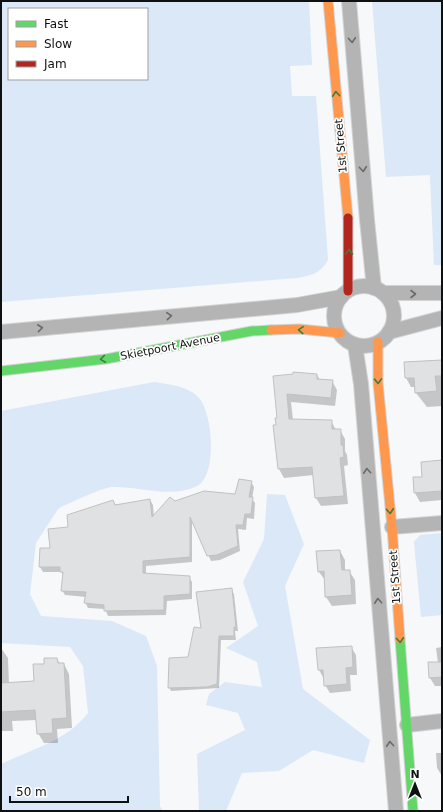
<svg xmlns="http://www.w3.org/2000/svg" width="443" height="812" font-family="'DejaVu Sans',sans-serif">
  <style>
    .green { fill: #dbe8f7; fill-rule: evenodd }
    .shadow { fill: #0003 }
    .building { fill: #e0e1e2; stroke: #c0c1c2 }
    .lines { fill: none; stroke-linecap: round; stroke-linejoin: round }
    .street-casing { stroke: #d2d3d4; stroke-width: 16 }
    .fast-casing { stroke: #d2d3d4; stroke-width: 11 }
    .slow-casing { stroke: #d2d3d4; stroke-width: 11 }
    .jam-casing { stroke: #d2d3d4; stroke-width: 11 }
    .street { stroke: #b4b4b4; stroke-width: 14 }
    .fast { stroke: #63d668; stroke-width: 9 }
    .slow { stroke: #ff974d; stroke-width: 9 }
    .jam { stroke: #b3261e; stroke-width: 9 }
    .oneway { stroke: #6a6a6b }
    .oneway2 { stroke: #3d7d41 }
    .labels { text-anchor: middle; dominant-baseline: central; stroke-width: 3.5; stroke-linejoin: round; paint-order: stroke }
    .street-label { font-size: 11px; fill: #0f1011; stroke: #fff }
  </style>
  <rect width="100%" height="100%" fill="#f6f8fa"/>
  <g class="green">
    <path d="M1,1H309L312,65L290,66L292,96H316L328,260C320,274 312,275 297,278L1,302ZM9,9H147V79H9Z"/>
    <polygon points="372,1 442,1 442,265 434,265 430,175 386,177"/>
    <path d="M154,382C167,384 187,386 197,396C213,409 218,476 197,486C170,499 140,486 112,487C101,488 75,501 63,506L58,509L36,543L30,594L41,616L112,621L146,636L157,666L160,806L163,811H1V764C30,750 68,740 88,713L83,666L70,647L1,643V411Z"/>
    <polygon points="267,494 285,495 304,544 285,586 303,689 370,740 364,763 313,750 279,771 242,773 226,811 199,811 197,754 245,730 238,713 206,705 209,694 225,682 262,687 257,662 226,648 258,626 243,582 264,539"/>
    <polygon points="442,533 442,615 421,617 414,542 420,535"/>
  </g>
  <g class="shadow">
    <polygon points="442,360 442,406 427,407 416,393 416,387 411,387 406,378"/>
    <polygon points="317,375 320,380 332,381 337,390 335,406 291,402 293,420 331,421 336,430 340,430 345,439 345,451 347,455 348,465 344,466 348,504 321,506 316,498 314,475 284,478 279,469 274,426 277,425 278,419 274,377"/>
    <polygon points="442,462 442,500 420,502 415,493 423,478"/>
    <polygon points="251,482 254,487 252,499 255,503 254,519 247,518 246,530 238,529 240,551 220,560 211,561 192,520 192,562 146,566 146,574 189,577 192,582 192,599 167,601 166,615 108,616 105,609 88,608 85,602 86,597 65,595 62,590 64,576 61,572 43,572 40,567 51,549 69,528 113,501 116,505 150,500 153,505 154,517 175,502 236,495"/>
    <polygon points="340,551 345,560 345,571 349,571 355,580 356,604 332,606 326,597 325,580 319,572"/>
    <polygon points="231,589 234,594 238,631 235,631 236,640 221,640 219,688 171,691 169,687 189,658 202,630"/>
    <polygon points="351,647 356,655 357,675 350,675 351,691 330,693 325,685 325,677 323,677 319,670"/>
    <polygon points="442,647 442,686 435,686 430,678 438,663 436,648"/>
    <polygon points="1,648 8,658 9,684 35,682 46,665 57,659 60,664 64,664 69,674 72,728 57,729 58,743 44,743 38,733 37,720 12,721 13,731 1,731"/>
    <polygon points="436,753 442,753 442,776 437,768"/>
  </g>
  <g class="building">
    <polygon points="442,360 442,376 435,376 437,391 415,393 414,378 405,378 404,362"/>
    <polygon points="293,372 317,374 317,379 333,380 331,398 287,394 289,419 332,420 332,429 341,429 341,445 343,445 344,457 340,458 344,496 315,498 312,467 278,469 273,425 276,425 275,418 277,418 273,376 293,374"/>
    <polygon points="442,460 442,491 414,493 413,477 422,477 421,462"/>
    <polygon points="239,479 252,481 249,497 253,497 251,514 245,514 243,525 236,525 238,546 217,555 207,556 190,517 190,557 143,561 143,573 190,576 190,594 164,596 164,610 104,611 104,605 84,603 86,592 61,591 63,572 60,572 60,567 39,567 40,548 50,548 48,529 68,527 67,515 113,500 115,505 150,499 152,517 170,497 175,501 204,491 235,494"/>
    <polygon points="340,550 342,570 350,570 352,595 325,597 324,571 318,572 316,551"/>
    <polygon points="232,588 236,627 234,627 234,636 219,636 217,684 207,687 168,688 169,658 188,657 194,627 201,628 196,592"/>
    <polygon points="352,646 353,667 346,668 347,684 324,686 323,670 318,670 316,648"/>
    <polygon points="44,658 57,658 58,663 64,663 67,718 52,719 53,733 37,734 35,710 1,712 1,683 34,681 33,664 44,664"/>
    <polygon points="428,662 442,662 442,677 429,678"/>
  </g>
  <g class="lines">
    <defs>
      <g id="street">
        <polyline points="349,1 367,220 374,288"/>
        <circle cx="364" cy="316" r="30"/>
        <polyline points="383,293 442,293"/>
        <polyline points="1,332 297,305 341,297"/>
        <polyline points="389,332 442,318"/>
        <polyline points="355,345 361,384 396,811"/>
        <polyline points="392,527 442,523"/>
        <polyline points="407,725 442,721"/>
      </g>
      <g id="fast">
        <polyline points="1,371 106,359 252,331 271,330"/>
        <polyline points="400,639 413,811"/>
      </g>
      <g id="slow">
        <polyline points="328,1 348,218"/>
        <polyline points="271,330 299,329 340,333"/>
        <polyline points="378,342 378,383 392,527 400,639"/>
      </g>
      <polyline id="jam" points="348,291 348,218"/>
    </defs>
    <use href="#street" class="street-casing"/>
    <use href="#fast" class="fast-casing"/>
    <use href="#slow" class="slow-casing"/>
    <use href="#jam" class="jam-casing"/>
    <use href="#street" class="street"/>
    <use href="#fast" class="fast"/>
    <use href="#slow" class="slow"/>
    <use href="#jam" class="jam"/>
  </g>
  <defs><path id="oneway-chevron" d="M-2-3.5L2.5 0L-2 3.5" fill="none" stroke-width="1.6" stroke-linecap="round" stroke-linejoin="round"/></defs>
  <g class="oneway">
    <use href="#oneway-chevron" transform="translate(352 40) rotate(86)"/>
    <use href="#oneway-chevron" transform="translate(363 169) rotate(85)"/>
    <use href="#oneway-chevron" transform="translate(413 294)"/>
    <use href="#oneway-chevron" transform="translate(169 316) rotate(-5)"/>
    <use href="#oneway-chevron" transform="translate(40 328) rotate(-6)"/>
    <use href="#oneway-chevron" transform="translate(367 471) rotate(-94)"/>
    <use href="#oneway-chevron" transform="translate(378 601) rotate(-95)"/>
    <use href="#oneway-chevron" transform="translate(390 744) rotate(-95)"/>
  </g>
  <g class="oneway2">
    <use href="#oneway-chevron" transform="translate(336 94) rotate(-95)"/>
    <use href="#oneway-chevron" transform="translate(349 252) rotate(-90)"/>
    <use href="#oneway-chevron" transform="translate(301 330) rotate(-177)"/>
    <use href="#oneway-chevron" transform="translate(103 359) rotate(172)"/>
    <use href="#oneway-chevron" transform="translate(378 381) rotate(88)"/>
    <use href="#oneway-chevron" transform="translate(390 511) rotate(85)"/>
    <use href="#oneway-chevron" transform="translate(400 640) rotate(86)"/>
  </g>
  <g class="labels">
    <g class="street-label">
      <text transform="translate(341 146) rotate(-95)">1st Street</text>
      <text transform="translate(170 347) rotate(-11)">Skietpoort Avenue</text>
      <text transform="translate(395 577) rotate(-94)">1st Street</text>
    </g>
  </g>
  <rect width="443" height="812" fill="none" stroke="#0f1011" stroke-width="4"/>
  <rect x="8" y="8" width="140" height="72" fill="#ffffff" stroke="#9f9fa0"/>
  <rect x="16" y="21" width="20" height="6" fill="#63d668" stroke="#9f9fa0"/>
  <text x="44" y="28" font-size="12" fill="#0f1011">Fast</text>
  <rect x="16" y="41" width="20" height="6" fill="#ff974d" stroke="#9f9fa0"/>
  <text x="44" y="48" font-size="12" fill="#0f1011">Slow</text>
  <rect x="16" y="61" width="20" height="6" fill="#b3261e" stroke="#9f9fa0"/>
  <text x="44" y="68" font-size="12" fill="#0f1011">Jam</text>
  <g transform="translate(415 784)" stroke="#ffffff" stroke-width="3" paint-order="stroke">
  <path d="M0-3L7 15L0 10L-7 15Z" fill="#0f1011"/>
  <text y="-6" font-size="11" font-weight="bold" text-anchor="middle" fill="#0f1011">N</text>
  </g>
  <path d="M10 796v6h118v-6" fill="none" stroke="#0f1011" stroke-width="2"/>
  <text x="16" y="796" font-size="12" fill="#0f1011" stroke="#ffffff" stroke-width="3" paint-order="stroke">50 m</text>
</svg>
